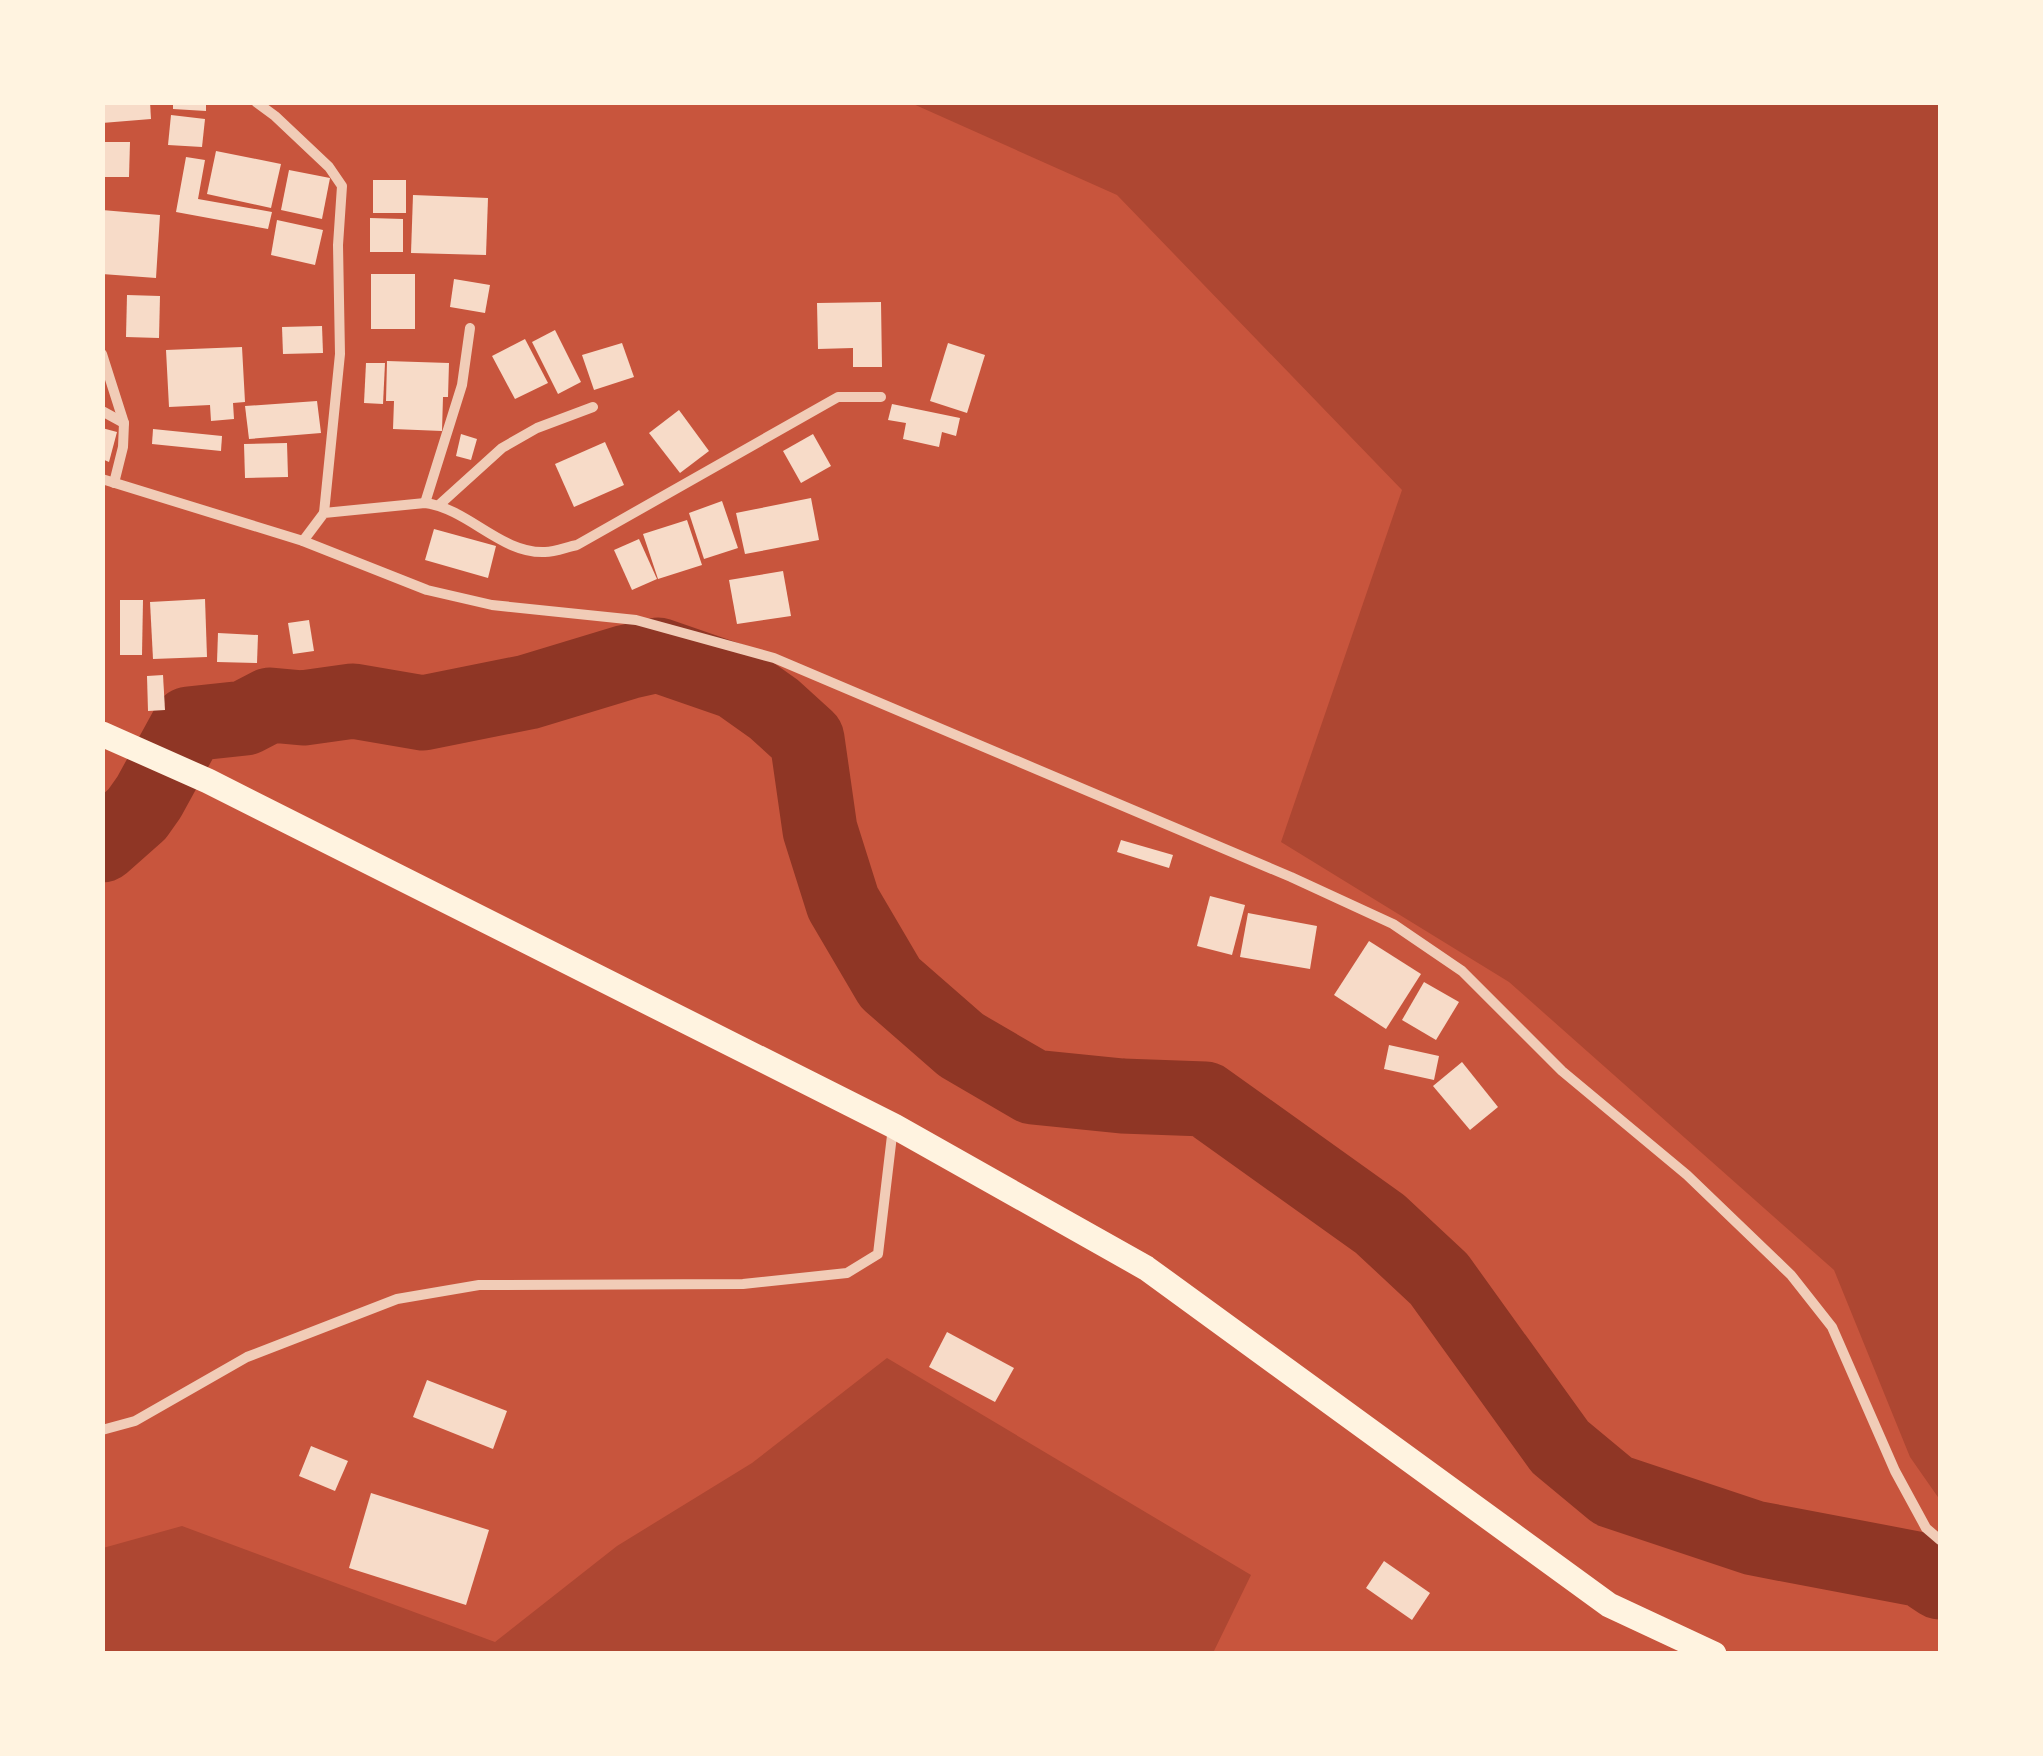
<svg xmlns="http://www.w3.org/2000/svg" width="2043" height="1756" font-family="'Varela Round',sans-serif">
  <style>
    .green { fill: #ae4732 }
    .lines { fill: none; stroke-linecap: round; stroke-linejoin: round }
    .river { stroke: #8f3625; stroke-width: 75 }
    .building { fill: #f7dbc8 }
    .minor { stroke: #f1ccb7; stroke-width: 10 }
    .primary { stroke: #fff3e0; stroke-width: 25 }
  </style>
  <rect width="100%" height="100%" fill="#c8553d"/>
  <g class="green">
    <polygon points="911,103 1940,103 1940,1500 1910,1457 1834,1270 1509,982 1281,842 1402,490 1117,195"/>
    <polygon points="887,1358 1251,1575 1213,1653 103,1653 103,1548 182,1526 495,1642 617,1546 752,1463"/>
  </g>
  <g class="lines">
    <polyline class="river" points="102,845 137,814 149,797 189,724 245,718 270,705 303,708 353,701 423,713 528,692 627,662 658,655 736,682 774,709 807,739 820,830 843,903 890,983 961,1045 1033,1087 1122,1096 1205,1099 1380,1224 1439,1279 1560,1447 1613,1491 1754,1538 1922,1570 1940,1582"/>
  </g>
  <g class="building">
    <polygon points="102,102 150,102 151,119 102,123"/>
    <polygon points="173,102 206,102 206,111 173,109"/>
    <polygon points="171,115 205,119 202,147 168,145"/>
    <polygon points="102,142 130,142 129,177 102,177"/>
    <polygon points="216,151 281,164 271,208 207,194"/>
    <polygon points="186,157 205,160 198,199 272,212 268,229 176,212"/>
    <polygon points="289,170 330,178 322,219 281,210"/>
    <rect x="373" y="180" width="33" height="33"/>
    <polygon points="413,195 488,198 486,255 411,253"/>
    <polygon points="102,210 160,215 156,278 102,274"/>
    <polygon points="370,218 403,219 403,252 370,252"/>
    <polygon points="277,220 323,230 315,265 271,255"/>
    <rect x="371" y="274" width="44" height="55"/>
    <polygon points="454,279 490,285 485,313 450,307"/>
    <polygon points="127,295 160,296 159,338 126,337"/>
    <polygon points="881,302 882,367 853,367 853,348 818,349 817,303"/>
    <polygon points="322,326 323,353 283,354 282,327"/>
    <polygon points="555,330 581,382 558,394 532,342"/>
    <polygon points="525,339 548,383 515,399 492,356"/>
    <polygon points="622,343 634,377 594,390 582,355"/>
    <polygon points="948,343 985,355 967,413 930,401"/>
    <polygon points="242,347 245,402 233,403 234,419 211,421 210,405 169,407 166,350"/>
    <polygon points="387,361 449,363 448,397 443,397 442,431 393,429 394,401 386,401"/>
    <polygon points="366,363 385,363 383,404 364,403"/>
    <polygon points="317,401 321,433 249,439 245,406"/>
    <polygon points="892,404 960,418 956,436 942,432 939,447 903,439 906,423 888,420"/>
    <polygon points="679,410 709,451 680,473 649,433"/>
    <polygon points="102,428 117,432 109,462 102,459"/>
    <polygon points="153,429 222,436 221,451 152,444"/>
    <polygon points="461,434 477,439 471,460 456,456"/>
    <polygon points="813,434 831,466 801,483 783,451"/>
    <polygon points="605,442 624,485 574,507 555,464"/>
    <polygon points="287,443 288,477 245,478 244,444"/>
    <polygon points="811,498 819,540 745,554 736,513"/>
    <polygon points="722,501 738,548 704,559 689,513"/>
    <polygon points="687,520 702,565 658,579 643,534"/>
    <polygon points="434,529 496,546 488,578 425,560"/>
    <polygon points="639,539 657,579 632,590 614,550"/>
    <polygon points="783,571 791,616 737,624 729,580"/>
    <polygon points="205,599 207,657 153,659 150,602"/>
    <polygon points="120,600 143,600 142,655 120,655"/>
    <polygon points="309,620 314,651 293,654 288,623"/>
    <polygon points="218,633 258,635 257,663 217,662"/>
    <polygon points="163,675 165,710 148,711 147,676"/>
    <polygon points="1121,840 1173,855 1169,868 1117,852"/>
    <polygon points="1210,896 1245,905 1232,955 1197,946"/>
    <polygon points="1248,913 1317,926 1310,969 1240,957"/>
    <polygon points="1369,941 1421,974 1386,1029 1334,995"/>
    <polygon points="1424,982 1459,1002 1436,1040 1402,1020"/>
    <polygon points="1389,1045 1439,1056 1434,1080 1384,1069"/>
    <polygon points="1462,1062 1498,1107 1470,1130 1433,1086"/>
    <polygon points="947,1332 1014,1368 995,1402 929,1367"/>
    <polygon points="427,1380 507,1411 493,1449 413,1417"/>
    <polygon points="311,1446 348,1461 335,1491 299,1476"/>
    <polygon points="371,1493 489,1530 466,1605 349,1568"/>
    <polygon points="1384,1561 1430,1593 1412,1620 1366,1588"/>
  </g>
  <g class="lines">
    <g class="minor">
      <polyline points="256,102 275,116 329,167 342,186 338,245 340,354 324,513"/>
      <polyline points="102,354 124,423 123,447 114,483"/>
      <polyline points="102,411 124,423"/>
      <polyline points="102,479 303,541 427,590 492,605 636,620 774,658 1291,877 1393,924 1462,971 1562,1071 1687,1175 1791,1275 1832,1327 1895,1471 1926,1528 1940,1540"/>
      <polyline points="425,503 462,385 470,328"/>
      <polyline points="439,505 502,448 537,428 593,407"/>
      <path d="M303,541L324,513L425,503C469,509 501,554 545,552C555,552 567,547 577,545L838,397H881"/>
      <polyline points="102,1430 135,1421 247,1357 397,1299 479,1285 743,1284 847,1273 878,1254 893,1127"/>
    </g>
    <polyline class="primary" points="102,734 208,781 894,1126 1146,1268 1609,1605 1714,1654"/>
  </g>
  <rect width="2043" height="1756" fill="none" stroke="#fff3e0" stroke-width="210"/>
</svg>
